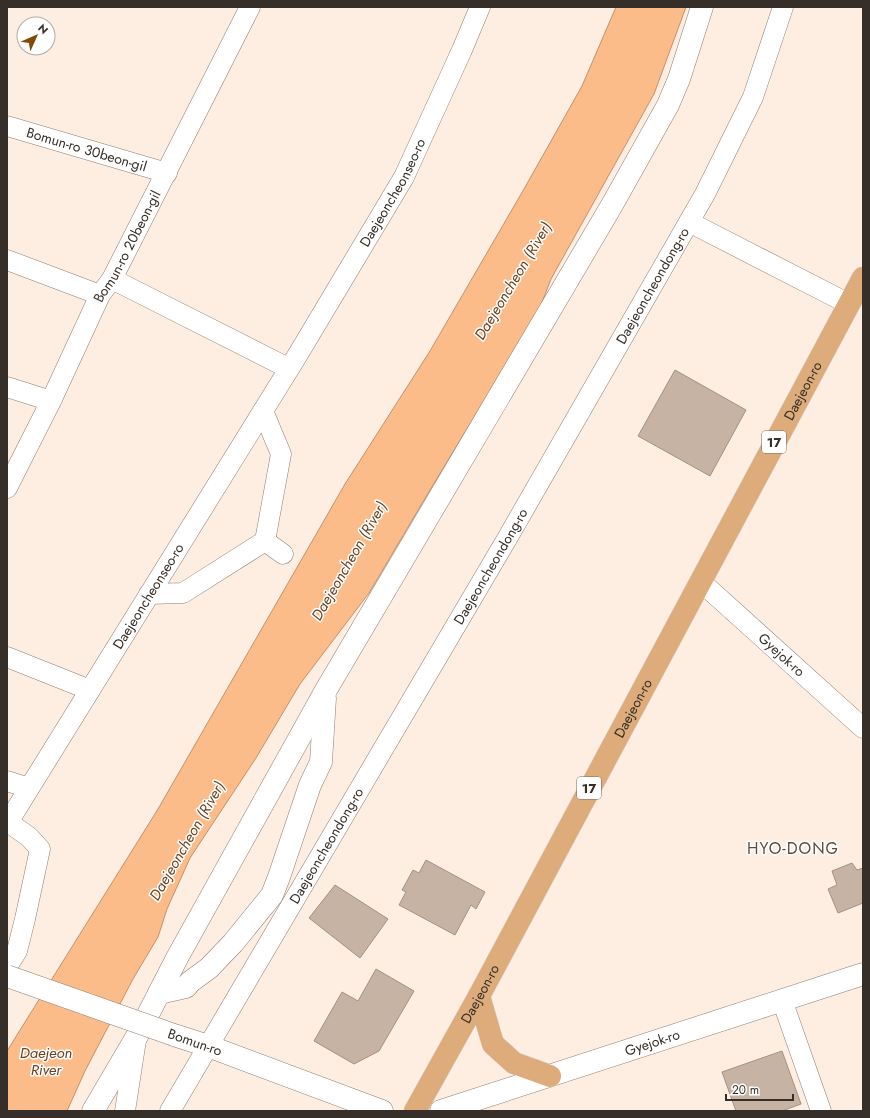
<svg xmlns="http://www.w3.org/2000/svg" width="870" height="1118" font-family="Jost,sans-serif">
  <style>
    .water { fill: #fcbc8a; stroke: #c1926d }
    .building { fill: #c7b3a4; stroke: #a49183 }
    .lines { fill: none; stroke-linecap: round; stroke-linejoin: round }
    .street-casing { stroke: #917e70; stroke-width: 21 }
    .secondary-casing { stroke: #917e70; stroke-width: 23 }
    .primary-casing { stroke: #d7d5d4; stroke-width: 23 }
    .street { stroke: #fff; stroke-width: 20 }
    .secondary { stroke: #fff; stroke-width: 22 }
    .primary { stroke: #deab7b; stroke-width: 22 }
    .secondary-bridge-casing { stroke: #917e70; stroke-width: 23; stroke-linecap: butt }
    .secondary-bridge { stroke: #fff; stroke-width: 22 }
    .labels { text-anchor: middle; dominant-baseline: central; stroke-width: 3; stroke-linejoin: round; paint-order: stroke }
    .shield { fill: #fefefe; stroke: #726d69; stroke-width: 1 }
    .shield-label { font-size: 13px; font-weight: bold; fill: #362f29 }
    .street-label { font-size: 14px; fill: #362f29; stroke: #fefefe }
    .water-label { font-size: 15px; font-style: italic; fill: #6c421e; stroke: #fefefe }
    .quarter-label { font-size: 16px; letter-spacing: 1px; fill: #5d4c3f; stroke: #fefefe }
  </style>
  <rect width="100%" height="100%" fill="#feede1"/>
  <polygon class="water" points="616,7 686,7 654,94 551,279 539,310 430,490 369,593 300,684 256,758 190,858 167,909 158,937 133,979 85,1071 67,1111 7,1111 7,1051 158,809 345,484 430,351 524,189 582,86"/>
  <g class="building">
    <polygon points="675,370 746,410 710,476 638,436"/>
    <polygon points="426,860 485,892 476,909 471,905 455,935 399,905 406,892 402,890 413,870 419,873"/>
    <polygon points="852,863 857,870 863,868 863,903 838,913 828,889 837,885 832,871"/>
    <polygon points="335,885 388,919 360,958 309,918"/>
    <polygon points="376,969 414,991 379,1051 354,1064 314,1041 342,992 358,1001"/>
    <polygon points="782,1051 801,1104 782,1111 736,1111 722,1072"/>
  </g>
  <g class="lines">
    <defs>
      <g id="street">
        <path id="s1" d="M7,126L167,173"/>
        <polyline points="689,222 849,304"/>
        <polyline points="7,260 100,295"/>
        <polyline points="112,279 288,368"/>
        <polyline points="7,387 51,401"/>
        <path id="s2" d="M7,488L51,401L100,295L112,279L250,7"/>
        <polyline points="265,541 283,554"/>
        <path id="s3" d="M700,581L863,728"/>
        <polyline points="149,594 183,593 265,541 281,454 263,411"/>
        <polyline points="7,657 90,690"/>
        <polyline points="7,781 29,788"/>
        <path id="s4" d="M7,824L297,356L404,177L462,50L480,7"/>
        <polyline points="7,967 17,951 25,919 40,849 29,837 8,822"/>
        <polyline points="782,1000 821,1111"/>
        <polyline points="125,1111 136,1040"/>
        <path id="s5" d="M170,1111L508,537L705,194L753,97L783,7"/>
      </g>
      <g id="secondary">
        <polyline points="159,993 186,987 190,982 209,968 233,943 272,895 279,877 310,785 321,762 325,698"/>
        <polyline points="174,1035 208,1046 382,1111"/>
        <polyline points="93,1111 137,1036 177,958 326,690 612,205 668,105 679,79 702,7"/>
        <path id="s6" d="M441,1111L863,974"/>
      </g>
      <g id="primary">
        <polyline points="479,996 493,1044 514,1063 550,1076"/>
        <path id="s7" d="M415,1111L479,996L863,278"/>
      </g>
    </defs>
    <use href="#street" class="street-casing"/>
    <use href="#secondary" class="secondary-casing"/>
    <use href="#primary" class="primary-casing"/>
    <use href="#street" class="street"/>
    <use href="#secondary" class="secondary"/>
    <use href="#primary" class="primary"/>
    <defs>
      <polyline id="secondary-bridge" points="7,976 174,1035"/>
    </defs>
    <use href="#secondary-bridge" class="secondary-bridge-casing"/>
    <use href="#secondary-bridge" class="secondary-bridge"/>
  </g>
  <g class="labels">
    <g class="shield">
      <rect x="762" y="431" width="24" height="22" rx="3"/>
      <rect x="577" y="777" width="24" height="22" rx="3"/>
    </g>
    <g class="shield-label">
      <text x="774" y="442">17</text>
      <text x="589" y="788">17</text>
    </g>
    <g class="street-label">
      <text stroke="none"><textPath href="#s1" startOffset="83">Bomun-ro 30beon-gil</textPath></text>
      <text stroke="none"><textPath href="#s4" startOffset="740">Daejeoncheonseo-ro</textPath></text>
      <text stroke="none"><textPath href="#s2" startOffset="270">Bomun-ro 20beon-gil</textPath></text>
      <text stroke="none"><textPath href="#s5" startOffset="956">Daejeoncheondong-ro</textPath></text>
      <text stroke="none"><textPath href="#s7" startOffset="818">Daejeon-ro</textPath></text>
      <text stroke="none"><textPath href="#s5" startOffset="632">Daejeoncheondong-ro</textPath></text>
      <text stroke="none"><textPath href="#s4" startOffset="268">Daejeoncheonseo-ro</textPath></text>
      <text stroke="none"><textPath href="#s3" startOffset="110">Gyejok-ro</textPath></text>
      <text stroke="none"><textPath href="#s7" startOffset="458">Daejeon-ro</textPath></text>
      <text stroke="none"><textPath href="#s5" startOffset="308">Daejeoncheondong-ro</textPath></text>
      <text stroke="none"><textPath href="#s7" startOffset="134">Daejeon-ro</textPath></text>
      <text transform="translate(195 1042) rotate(19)">Bomun-ro</text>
      <text stroke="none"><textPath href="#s6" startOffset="222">Gyejok-ro</textPath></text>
    </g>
    <g class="water-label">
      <text transform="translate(513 281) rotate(-59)">Daejeoncheon (River)</text>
      <text transform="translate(349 561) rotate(-60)">Daejeoncheon (River)</text>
      <text transform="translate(187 841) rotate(-60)">Daejeoncheon (River)</text>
      <text x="46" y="1053">Daejeon<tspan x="46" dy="17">River</tspan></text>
    </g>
    <g class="quarter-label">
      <text x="793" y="848">HYO-DONG</text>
    </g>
  </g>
  <rect width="870" height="1118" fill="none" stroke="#362f29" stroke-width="16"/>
  <g transform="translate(36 36) rotate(45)"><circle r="19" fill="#fefefe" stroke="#aeaba9"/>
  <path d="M0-3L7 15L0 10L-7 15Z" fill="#854807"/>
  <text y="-6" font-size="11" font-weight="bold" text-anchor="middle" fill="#362f29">N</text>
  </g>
  <path d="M726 1094v6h67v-6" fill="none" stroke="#362f29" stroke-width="2"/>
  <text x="732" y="1094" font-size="12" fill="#362f29" stroke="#fefefe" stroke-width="3" paint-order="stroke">20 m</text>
</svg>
